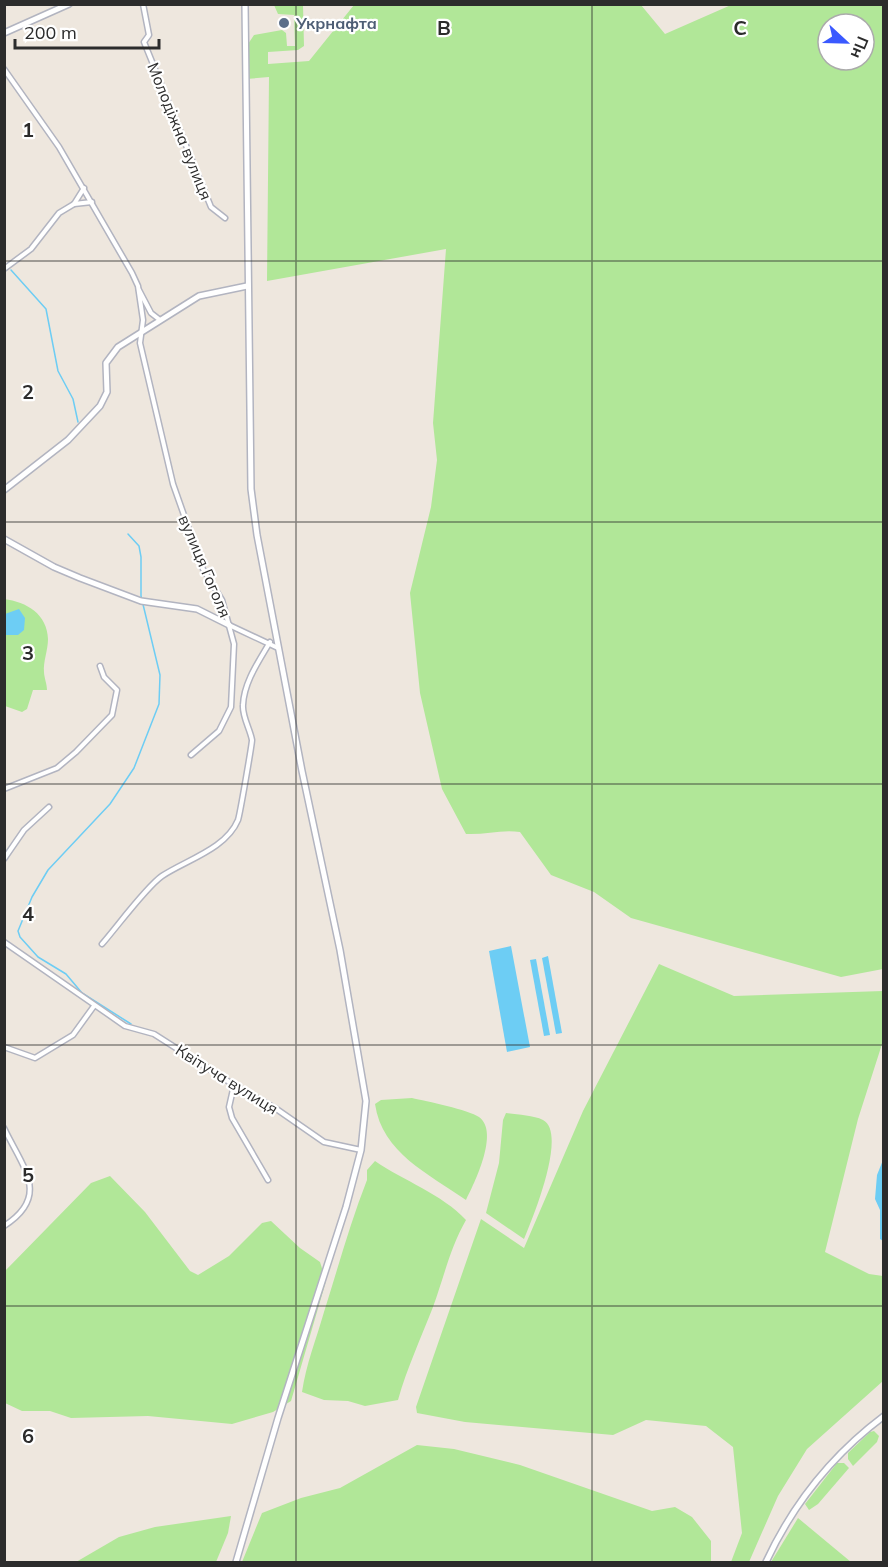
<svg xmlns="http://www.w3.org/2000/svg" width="888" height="1567" font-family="Mulish,sans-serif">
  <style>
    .green { fill: #b1e798; fill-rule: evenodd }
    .water { fill: #6dcdf4 }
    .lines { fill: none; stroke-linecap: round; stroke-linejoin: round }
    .stream { stroke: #6dcdf4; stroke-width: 1.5 }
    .minor-casing { stroke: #b2b4c0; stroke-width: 7 }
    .tertiary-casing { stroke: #b2b4c0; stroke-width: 8 }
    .minor { stroke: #fff; stroke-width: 4 }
    .tertiary { stroke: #fff; stroke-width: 5 }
    .grid { fill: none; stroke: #2c2c2c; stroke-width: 1.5; stroke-opacity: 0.55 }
    .service-dot { fill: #5c6f8a; stroke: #fff; stroke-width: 2 }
    .labels { text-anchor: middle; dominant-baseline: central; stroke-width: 4.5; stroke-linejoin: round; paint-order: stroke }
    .service-label { font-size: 16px; font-weight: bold; fill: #4e5e75; stroke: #fff; text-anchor: start }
    .street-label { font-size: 16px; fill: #2c2c2c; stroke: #fff }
    .grid-label { font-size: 20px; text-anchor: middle; font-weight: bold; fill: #2c2c2c; stroke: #fff; stroke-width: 4.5; stroke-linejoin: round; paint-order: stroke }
  </style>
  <rect width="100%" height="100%" fill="#eee7de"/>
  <g class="green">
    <path d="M274,5H303L304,46L298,50L268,52V64L309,61L354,5H641L665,34L731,5H883V969L841,977L631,918L594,892L551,875L520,832C502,829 485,835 466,834L442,789L420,693L410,593L431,507L437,460L433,423L446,249L267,281L269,77L246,79L248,44L254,35L282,30L286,33L287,46H295L294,15L278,14ZM828,24H864V60H828Z"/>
    <path d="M4,599C27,602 47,614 48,639C48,650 43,662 44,672C44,677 47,684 47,690H33L27,709L22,712L5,706Z"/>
    <polygon points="659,964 734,996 883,991 883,1041 858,1119 825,1252 869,1274 883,1276 883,1381 807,1449 778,1496 749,1562 731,1562 742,1533 733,1447 706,1426 646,1420 613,1435 465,1422 417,1413 416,1407 481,1219 524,1248 583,1111"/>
    <path d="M412,1098C426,1101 469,1110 479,1117C500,1132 474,1184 466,1200C429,1174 382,1153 375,1104L381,1100Z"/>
    <path d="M506,1113C517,1115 533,1115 543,1120C568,1133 532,1220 524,1239L486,1213L499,1163L503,1120Z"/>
    <path d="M375,1161C404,1181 442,1194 466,1220C450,1248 444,1277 433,1307C421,1338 407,1368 398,1400L365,1406L348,1401L324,1400L302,1392C306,1364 316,1340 324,1312C338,1268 350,1223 367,1180V1170Z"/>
    <polygon points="110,1176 145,1212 190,1271 198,1275 229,1256 262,1223 271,1221 300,1248 320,1262 326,1281 291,1401 273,1412 232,1424 148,1416 71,1418 50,1411 22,1411 5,1403 5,1271 91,1183"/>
    <polygon points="874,1431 879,1436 877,1442 853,1466 848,1459 848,1453 870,1432"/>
    <polygon points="417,1445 454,1449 520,1465 652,1511 675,1507 692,1517 711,1541 711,1562 242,1562 262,1513 301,1498 340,1488"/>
    <polygon points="837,1463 844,1463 849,1468 818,1504 809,1510 805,1504"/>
    <polygon points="231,1516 228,1533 216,1562 76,1562 119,1537 155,1527"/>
    <polygon points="798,1518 851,1562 771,1562"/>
  </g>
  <g class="water">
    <polygon points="19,609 25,618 24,630 18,635 5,635 5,614"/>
    <polygon points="511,946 530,1047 507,1052 489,951"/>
    <polygon points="548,956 562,1033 556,1034 542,958"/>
    <polygon points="536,959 550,1035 544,1036 530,960"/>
    <polygon points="883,1160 883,1241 880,1239 880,1210 875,1199 877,1175"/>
  </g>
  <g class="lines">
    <g class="stream">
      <polyline points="11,270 46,309 58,371 73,399 78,422"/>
      <polyline points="128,534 139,546 141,557 141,596 160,675 159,704 134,768 110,804 48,870 32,897 18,931 20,937 38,957 66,974 82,993 131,1024"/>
    </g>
    <defs>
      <g id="minor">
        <polyline points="143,4 149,35 144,42 211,207 225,218"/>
        <polyline points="4,69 59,147 132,273 138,286 143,320 140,343 173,484 203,569 222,600 234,644 231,707 219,731 191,755"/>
        <polyline points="74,204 92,202"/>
        <polyline points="4,269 31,249 59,213 74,204 84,188"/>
        <polyline points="139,290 151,313 160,320"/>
        <polyline points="229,625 278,648"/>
        <polyline points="4,789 57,768 76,752 112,715 117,690 104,677 100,666"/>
        <polyline points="4,859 24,830 49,807"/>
        <polyline points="4,942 125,1026 154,1034 234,1085 275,1108 324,1142 361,1150"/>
        <path d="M102,944C117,927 146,887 162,876C186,860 226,849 238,820C240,814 252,744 252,740C250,729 242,716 243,705C244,682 259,661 270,642"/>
        <polyline points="4,1047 35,1058 73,1035 94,1006"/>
        <polyline points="234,1085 229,1107 232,1118 268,1180"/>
        <path d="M4,1128C23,1168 51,1196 4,1226"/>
      </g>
      <g id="tertiary">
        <polyline points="4,33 69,4"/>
        <polyline points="4,490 68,440 100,406 107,392 106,363 118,347 199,296 247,286"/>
        <polyline points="4,539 54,567 80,578 141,601 197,609 229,625"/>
        <polyline points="236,1562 278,1418 346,1207 361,1150 366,1101 340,950 302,771 257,535 251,489 245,4"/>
        <path d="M766,1562C793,1504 832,1455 884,1416"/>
      </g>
    </defs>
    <use href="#minor" class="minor-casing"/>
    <use href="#tertiary" class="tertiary-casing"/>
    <use href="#minor" class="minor"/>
    <use href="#tertiary" class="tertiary"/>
  </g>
  <path class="grid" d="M296,4V1562M592,4V1562M4,261H884M4,522H884M4,784H884M4,1045H884M4,1306H884"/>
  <circle class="service-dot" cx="284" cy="23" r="6"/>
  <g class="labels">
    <g class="service-label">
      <text x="296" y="23">Укрнафта</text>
    </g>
    <g class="street-label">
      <text transform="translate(180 131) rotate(68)">Молодіжна вулиця</text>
      <text transform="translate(205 566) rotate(67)">вулиця Гоголя</text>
      <text transform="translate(227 1079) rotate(32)">Квітуча вулиця</text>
    </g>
  </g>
  <g class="grid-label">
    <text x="444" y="35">B</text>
    <text x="740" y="35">C</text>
    <text x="28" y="137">1</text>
    <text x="28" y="399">2</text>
    <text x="28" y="660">3</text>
    <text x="28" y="921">4</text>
    <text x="28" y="1182">5</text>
    <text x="28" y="1443">6</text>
  </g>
  <rect width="888" height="1567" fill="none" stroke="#2c2c2c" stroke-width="12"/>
  <g transform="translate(846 42) rotate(112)"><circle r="28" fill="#ffffff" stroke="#ababab" stroke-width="1.5"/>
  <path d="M0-4.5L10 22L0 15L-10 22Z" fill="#3a59ff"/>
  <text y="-9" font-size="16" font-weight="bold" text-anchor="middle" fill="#2c2c2c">Пн</text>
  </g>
  <path d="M15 39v9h144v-9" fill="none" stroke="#2c2c2c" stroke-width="3"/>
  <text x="24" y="39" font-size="18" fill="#2c2c2c" stroke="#ffffff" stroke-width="4.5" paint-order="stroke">200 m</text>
</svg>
